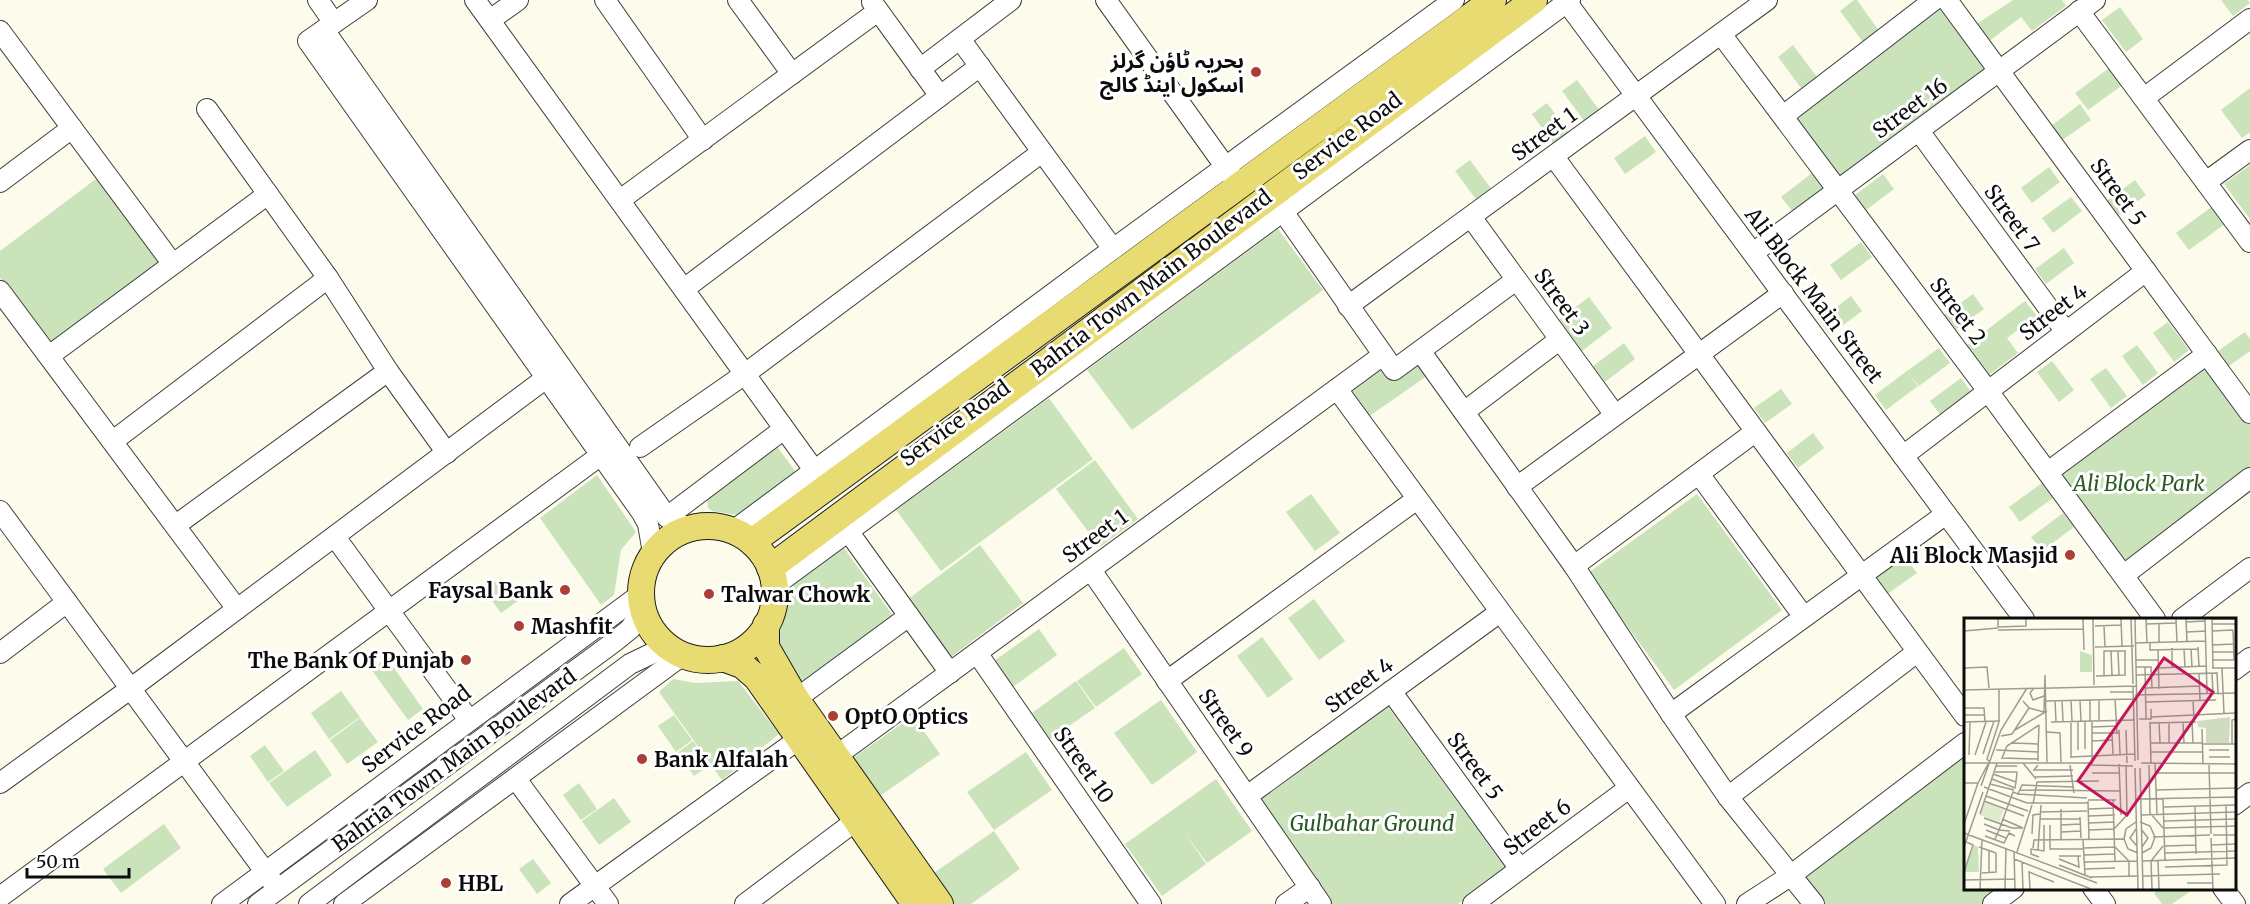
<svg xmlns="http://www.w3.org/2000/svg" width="2250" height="904" font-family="Merriweather,'Noto Sans Arabic',serif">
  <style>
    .green { fill: #cae3ba }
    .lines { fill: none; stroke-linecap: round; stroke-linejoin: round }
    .minor-casing { stroke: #3f3f3f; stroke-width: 22 }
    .major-casing { stroke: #1d1d1d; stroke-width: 28 }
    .minor { stroke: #fff; stroke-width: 20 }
    .major { stroke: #e8db71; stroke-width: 26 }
    .poi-dot { fill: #ab3f34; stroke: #fff; stroke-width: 2 }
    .labels { text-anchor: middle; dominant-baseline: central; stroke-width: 6; stroke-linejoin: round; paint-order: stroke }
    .poi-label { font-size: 21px; font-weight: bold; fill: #0c0c0c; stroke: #fff; text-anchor: start }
    .street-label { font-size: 21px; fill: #0c0c0c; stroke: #fff }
    .park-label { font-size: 21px; font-style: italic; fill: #285b24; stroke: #fff }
    .inset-road { fill: none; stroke: #9d9c92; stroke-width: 1.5 }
    .view { fill: #c2185b; fill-opacity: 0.15; stroke: #c2185b; stroke-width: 3 }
    .inset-edge { fill: none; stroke: #0c0c0c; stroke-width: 3 }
  </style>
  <rect width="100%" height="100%" fill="#fdfcec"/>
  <g class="green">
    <polygon points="1854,0 1857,0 1879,31 1863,42 1840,11"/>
    <polygon points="2013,0 2062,0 2066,6 2032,31 2021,17 1988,42 1975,25"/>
    <polygon points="2221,0 2248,0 2250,3 2233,16"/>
    <polygon points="1938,4 1988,74 1841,181 1792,115"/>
    <polygon points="2120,7 2143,39 2126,52 2102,20"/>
    <polygon points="1793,45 1817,77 1801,88 1778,57"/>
    <polygon points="2112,66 2124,84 2088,110 2075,93"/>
    <polygon points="1577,80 1600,111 1585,122 1562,91"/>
    <polygon points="2250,88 2250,132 2242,138 2221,110"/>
    <polygon points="1547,103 1570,134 1554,145 1532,114"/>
    <polygon points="2080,104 2091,120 2061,141 2051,126"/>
    <polygon points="1645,136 1656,152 1625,174 1614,158"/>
    <polygon points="1470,160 1493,191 1478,202 1455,171"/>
    <polygon points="2250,165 2250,219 2224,184"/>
    <polygon points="2049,167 2060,182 2032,203 2021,188"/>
    <polygon points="1812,173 1824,188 1793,212 1781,197"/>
    <polygon points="1883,174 1894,189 1866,210 1855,195"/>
    <polygon points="100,176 162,259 51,344 0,278 0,251"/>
    <polygon points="2135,180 2146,195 2116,217 2105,202"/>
    <polygon points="2071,197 2082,211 2053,233 2042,218"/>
    <polygon points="2213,206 2225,224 2189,250 2176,233"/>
    <polygon points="1278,229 1323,290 1132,430 1087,370"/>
    <polygon points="1861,242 1872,257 1841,280 1830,265"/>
    <polygon points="2064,248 2074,263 2046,284 2035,269"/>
    <polygon points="1973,294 1984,309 1955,330 1944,315"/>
    <polygon points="1851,296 1862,311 1830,335 1819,320"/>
    <polygon points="1589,297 1612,328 1582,351 1559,320"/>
    <polygon points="2025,301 2037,316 2007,338 2018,353 1989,375 1967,345"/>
    <polygon points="2168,322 2189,350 2174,362 2153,333"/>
    <polygon points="2245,332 2250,339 2250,351 2226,368 2215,353"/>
    <polygon points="1624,343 1635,359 1605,382 1593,366"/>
    <polygon points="2137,345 2158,373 2143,385 2122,356"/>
    <polygon points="1939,348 1950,363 1919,386 1907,371"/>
    <polygon points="1416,361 1427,376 1368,417 1349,390 1381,367 1390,379"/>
    <polygon points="2052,361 2074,390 2059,402 2037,372"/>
    <polygon points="2204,365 2250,425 2250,470 2124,566 2056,472"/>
    <polygon points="2106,368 2127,396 2111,408 2090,379"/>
    <polygon points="1907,371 1918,386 1886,410 1875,395"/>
    <polygon points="1961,378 1972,393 1941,416 1930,401"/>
    <polygon points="1781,389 1792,404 1765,423 1754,408"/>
    <polygon points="1049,398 1093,459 941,571 896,510"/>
    <polygon points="1813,433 1824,448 1798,468 1787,453"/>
    <polygon points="776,445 798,475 742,516 712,511 708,508 707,499"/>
    <polygon points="1095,460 1138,519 1100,547 1056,489"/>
    <polygon points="597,475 636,532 621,550 614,595 601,605 540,518"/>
    <polygon points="2042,483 2053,498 2020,522 2009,507"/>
    <polygon points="1311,494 1340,533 1315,551 1286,512"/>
    <polygon points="1697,494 1782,610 1674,690 1588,573"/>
    <polygon points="2063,513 2074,527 2042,551 2031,537"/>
    <polygon points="841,544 894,617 803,684 776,646 796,578"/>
    <polygon points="980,545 1023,603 947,660 904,602"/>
    <polygon points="1905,557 1917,573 1886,595 1875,579"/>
    <polygon points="501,578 518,601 501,613 484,590"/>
    <polygon points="1314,599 1345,641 1319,660 1288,618"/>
    <polygon points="1039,629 1057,655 1013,687 994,661"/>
    <polygon points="1262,637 1293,679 1268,698 1237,656"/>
    <polygon points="1124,648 1142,674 1096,707 1077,681"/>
    <polygon points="387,658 423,709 408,720 371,669"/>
    <polygon points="673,679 696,683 738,681 779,734 722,780 659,692"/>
    <polygon points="1076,681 1095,708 1050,739 1032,713"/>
    <polygon points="341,691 360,717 329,739 311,713"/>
    <polygon points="1161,700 1197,752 1152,785 1114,733"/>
    <polygon points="1387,705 1506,869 1458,904 1331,904 1256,801"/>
    <polygon points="674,715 692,740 676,752 658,726"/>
    <polygon points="913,716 940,754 877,798 850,760"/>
    <polygon points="360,718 378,742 347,764 330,740"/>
    <polygon points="693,741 710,765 694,776 677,753"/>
    <polygon points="265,745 284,771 268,782 250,756"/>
    <polygon points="315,750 332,775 287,807 269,783"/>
    <polygon points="1026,752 1052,790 994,830 967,792"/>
    <polygon points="1965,752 1965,888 2001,888 1981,904 1822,904 1800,879"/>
    <polygon points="1216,779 1252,831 1207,863 1184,832 1206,864 1162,896 1125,844"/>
    <polygon points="579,783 597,809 581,820 563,795"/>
    <polygon points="614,798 631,822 599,845 582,821"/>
    <polygon points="164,824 181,848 121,893 103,869"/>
    <polygon points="994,831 1020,869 971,904 951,904 931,875"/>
    <polygon points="533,859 551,883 537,894 519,869"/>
    <polygon points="2161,888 2195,888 2172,904 2162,904 2154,893"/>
  </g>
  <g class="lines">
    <defs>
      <g id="minor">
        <polyline points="318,0 334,23"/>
        <polyline points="367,0 308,41 642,513 648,524 653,553"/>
        <polyline points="475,0 814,470"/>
        <polyline points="605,0 703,140"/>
        <polyline points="738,0 792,74"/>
        <polyline points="1106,0 1232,176"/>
        <polyline points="1565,0 2024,619"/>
        <polyline points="1947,0 2250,413"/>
        <polyline points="872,2 940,96"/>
        <polyline points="2079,11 2250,242"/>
        <polyline points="490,20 518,0"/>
        <polyline points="324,30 667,517 673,522 690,528"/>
        <polyline points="0,31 172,263"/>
        <polyline points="1721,34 1988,391 2155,619"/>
        <polyline points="960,39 1113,249"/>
        <polyline points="920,69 1011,0"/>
        <polyline points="2144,98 2250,19"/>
        <polyline points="207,109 328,278 388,371 447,453"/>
        <polyline points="1783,116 1934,0"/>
        <polyline points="1919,131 2066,332"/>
        <polyline points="1554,157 1965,716"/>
        <polyline points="0,182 72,128"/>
        <polyline points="2206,182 2250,150"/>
        <polyline points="620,200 878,11"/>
        <polyline points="1284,213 1394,370 1516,280"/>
        <polyline points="1471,217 1615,415"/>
        <polyline points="1753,253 2095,0"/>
        <polyline points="684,289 980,66"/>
        <polyline points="0,291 237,609"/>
        <polyline points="1348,306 1767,0"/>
        <polyline points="1421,352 1574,566 1671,714 1728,797 1814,904"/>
        <polyline points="49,356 268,194"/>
        <polyline points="1337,389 1715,904"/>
        <polyline points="1464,412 1559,340"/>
        <polyline points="113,441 328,278"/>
        <polyline points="640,447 745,374 1042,152"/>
        <polyline points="1903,456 2146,271"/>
        <polyline points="2048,472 2207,354"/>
        <polyline points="1699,474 1804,617"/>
        <polyline points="1517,487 1783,293"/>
        <polyline points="0,511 272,881"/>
        <polyline points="667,517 784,429"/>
        <polyline points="176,525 388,371"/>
        <polyline points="733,531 1113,249 1454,0"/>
        <polyline points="848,531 950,673"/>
        <polyline points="335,537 469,720"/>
        <polyline points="1574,566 1755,432"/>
        <polyline points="1091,570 1321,904"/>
        <polyline points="2124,575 2250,478"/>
        <polyline points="774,586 1570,0"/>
        <polyline points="2182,619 2250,568"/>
        <polyline points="0,653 67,602"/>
        <polyline points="977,653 1151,904"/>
        <polyline points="2234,670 2250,658"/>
        <polyline points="1167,681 1417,499"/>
        <polyline points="1391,691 1520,869"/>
        <polyline points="796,699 909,616"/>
        <polyline points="1671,714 1946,514"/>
        <polyline points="836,756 1383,355"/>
        <polyline points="516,779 608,904"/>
        <polyline points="0,783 130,689 561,367"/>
        <polyline points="1247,796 1500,612"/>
        <polyline points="1728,797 1917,652"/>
        <polyline points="2234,805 2250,793"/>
        <polyline points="2093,888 2105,904"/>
        <polyline points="2223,888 2235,904"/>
        <polyline points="0,897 601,455"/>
        <polyline points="222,904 641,594"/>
        <polyline points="258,904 614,642 630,629 643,610"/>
        <polyline points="309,904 630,664 655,652 674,650"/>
        <polyline points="344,904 683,655"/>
        <polyline points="570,904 799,739"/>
        <polyline points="745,904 866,813"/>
        <polyline points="1286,904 1310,887"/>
        <polyline points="1473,904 1629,788"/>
        <polyline points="1747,904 1790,876 1965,743"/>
        <polyline points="1993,904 2014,888"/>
      </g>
      <g id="major">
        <circle cx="708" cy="593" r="67"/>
        <polyline points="752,542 1493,0"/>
        <polyline points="770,568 1534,0"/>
        <polyline points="766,625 766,647 796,699 940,904"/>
        <polyline points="723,658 742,665 757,678 915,904"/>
      </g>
    </defs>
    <use href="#minor" class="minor-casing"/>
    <use href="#major" class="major-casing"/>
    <use href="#minor" class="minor"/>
    <use href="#major" class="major"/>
  </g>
  <g class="poi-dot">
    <circle cx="1256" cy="72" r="6"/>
    <circle cx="2070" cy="555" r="6"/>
    <circle cx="565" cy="590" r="6"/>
    <circle cx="709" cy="594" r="6"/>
    <circle cx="519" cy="626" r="6"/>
    <circle cx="466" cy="660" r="6"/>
    <circle cx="833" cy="716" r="6"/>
    <circle cx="642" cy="759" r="6"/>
    <circle cx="446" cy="883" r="6"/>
  </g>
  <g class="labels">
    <g class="poi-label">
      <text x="1244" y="60" text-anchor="end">بحریہ ٹاؤن گرلز<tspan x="1244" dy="24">اسکول اینڈ کالج</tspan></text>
      <text x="2058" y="555" text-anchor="end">Ali Block Masjid</text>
      <text x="553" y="590" text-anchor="end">Faysal Bank</text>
      <text x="721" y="594">Talwar Chowk</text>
      <text x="531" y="626">Mashfit</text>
      <text x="454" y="660" text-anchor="end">The Bank Of Punjab</text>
      <text x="845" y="716">OptO Optics</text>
      <text x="654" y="759">Bank Alfalah</text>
      <text x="458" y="883">HBL</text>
    </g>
    <g class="street-label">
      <text transform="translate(1910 108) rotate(-36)">Street 16</text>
      <text transform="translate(1544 134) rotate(-36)">Street 1</text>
      <text transform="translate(1347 136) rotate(-37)">Service Road</text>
      <text transform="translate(2118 192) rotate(54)">Street 5</text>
      <text transform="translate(2012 218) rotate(54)">Street 7</text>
      <text transform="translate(1151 283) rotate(-37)">Bahria Town Main Boulevard</text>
      <text transform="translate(1814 295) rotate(53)">Ali Block Main Street</text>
      <text transform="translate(1562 302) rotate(54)">Street 3</text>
      <text transform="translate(1958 311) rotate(53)">Street 2</text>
      <text transform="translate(2053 312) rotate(-37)">Street 4</text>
      <text transform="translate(955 423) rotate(-36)">Service Road</text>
      <text transform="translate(1095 536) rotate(-36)">Street 1</text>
      <text transform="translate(1359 685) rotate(-36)">Street 4</text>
      <text transform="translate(1226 723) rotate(55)">Street 9</text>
      <text transform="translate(416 729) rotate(-37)">Service Road</text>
      <text transform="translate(454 760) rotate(-36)">Bahria Town Main Boulevard</text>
      <text transform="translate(1084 765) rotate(55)">Street 10</text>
      <text transform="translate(1475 766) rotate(54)">Street 5</text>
      <text transform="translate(1537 827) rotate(-37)">Street 6</text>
    </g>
    <g class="park-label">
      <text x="2139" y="483">Ali Block Park</text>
      <text x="1372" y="823">Gulbahar Ground</text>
    </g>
  </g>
  <g transform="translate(1964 618)">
    <rect width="272" height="272" fill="#fdfcec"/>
    <path d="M116,33L128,37V54H116ZM10,227L14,229L15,254H0Z" fill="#cae3ba"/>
    <path d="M266,99L265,125H242V110L234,109L233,103Z" fill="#cfdcc0"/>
    <path d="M21,184L40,192L35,205L16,197Z" fill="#dcebcb"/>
    <path class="inset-road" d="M34,1V9L62,8V1M119,1L120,32M129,1L130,67M157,1L158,28M167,1L169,66M171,1L174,142M182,1L183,25M212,1L213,24M222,1L223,24M241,1L243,75M248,1L249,50M248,1H272M222,4L241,3M182,6L213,5M195,6V25M248,6H272M131,8L157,7M140,8L141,29M34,12L120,11M269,12L270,42M0,13L34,10M248,13L269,12M223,14L242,13M171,25L242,23M186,25V32L234,31M248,27L269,26M131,29L170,28M234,29L235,49M208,30V49M220,31L221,49M227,31L228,49M194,32L195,71M147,33L148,57M154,33L155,57M248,34H269M172,42H194M249,42H270M172,49H187L188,70M181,49L182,101M0,50L23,49L25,70M194,50L242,48M248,50H272M258,50L260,96M235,55L236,83M248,55L249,75M140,57V33H162M172,57L253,55L254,75M132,58L161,57V33M169,68L171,143M70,70L66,75L69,82L80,78M182,70L236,68M0,72L172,68M146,74H169M171,77L272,75M135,81V103M151,81L153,115M91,82L92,104M98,82L99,103M107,82L108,103M116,82L117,103M126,82V103M59,83L65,90L80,94M82,83L169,81M229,83L230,101M182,84L252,82M0,90H20L21,104M80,94L81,57L83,144M0,97H21M187,99L272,95M175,101H187V91M128,103V147L169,148M0,104L36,103M87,104L171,102M186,104L187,146M195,104L196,125M205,104V125M219,104L220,125M228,104L229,125M186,105L232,104M128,109L153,108M238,111L239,146M51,112L83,93M155,112L156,136M162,112L163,145M83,114L96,115L97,144M128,115H155M148,115L149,136M37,118L48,116L65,90M128,123L148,122M47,125L74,126M187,125H238M238,126H272M268,126V102L272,101M121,131V103M32,132L74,134V143M114,132V103M245,132H265M74,134L75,107M187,134H238M19,136L30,103M5,137L6,104M11,137L22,104M107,139L171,136M245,139H266M107,140V103M74,141L38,140L43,128L75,107M26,144L23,141L35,104V71M0,145H128M59,145L72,161M177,145L272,146M155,146L157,197M191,146L193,196M74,147L70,152H109M106,147L110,175M185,147L186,196M245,147L247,216M32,148H53M171,150L174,271M176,150L179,271M30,154H53M128,155H156M192,155H272M29,156L52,164L53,154M71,159L109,158M28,161L51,170L52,164M0,165H14L24,146M26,166L50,172M17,168L37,112L63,70M20,169L63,185H124M56,172L156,173M192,172L272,170M54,176L123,180M22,178L64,193M175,181L272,179M199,181L201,243M124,182H152M149,182L151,243M20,183L60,198M124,183L125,222M69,186L73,164L135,163M231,188L232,236M200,189L272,187M124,191L150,190M76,194L123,193M16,196L33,145M187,196L199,210M177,197L272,194M125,198L151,197M116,199L117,220M20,200L48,210M38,201L59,210H48M76,201H116M200,203L272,201M172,204L162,211L160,221L164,231L174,235M176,204L186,208L191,219L187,230L178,235M125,205L150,204M0,206L14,165M20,206L35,212L49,174L54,176L58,167L110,169M86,207V231H120M97,207L116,206M200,210L272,208M172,211L166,220L173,228M177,211L184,220L178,229M22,212L42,220M125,212L150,211L163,197L162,147M97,214L117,213M0,215L133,265M68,216L69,197L76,196M249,217H272M21,218L40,225L45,215L51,218M189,219L246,217M247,220L249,271M31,221L35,212L46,213M97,221V191M119,222L121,257M0,223L9,227L0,254M247,227L272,226M200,228L232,227M0,229L19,174M15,229L32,235M151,229L165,243V258M69,230L70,222L161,221M120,230L150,229M25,232V254M74,232L77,187M50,233L51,271M53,234L68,187M201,235L272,233M120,237L151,236M95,238H117M75,239L67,236V231L80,233V207M50,241L127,271M95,241L115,249L114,238M178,243L272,240M194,243L195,271M58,244L59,271M120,244L173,243M95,247L128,260M201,249L263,247L262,187M120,251L151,250M65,253L66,271M65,254L90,264M18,255L32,254V235M178,258L256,256M126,259L175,258M0,262L51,261M223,265H248M16,271L18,222M41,271L42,230M188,271L187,243L199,228"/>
    <path class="view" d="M200,40L249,74L163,197L114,163Z"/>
    <rect width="272" height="272" class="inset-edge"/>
  </g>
  <path d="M27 868v9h102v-9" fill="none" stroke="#0c0c0c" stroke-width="3"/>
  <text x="36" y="868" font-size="18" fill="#0c0c0c" stroke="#ffffff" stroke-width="4.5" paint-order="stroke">50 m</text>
</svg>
